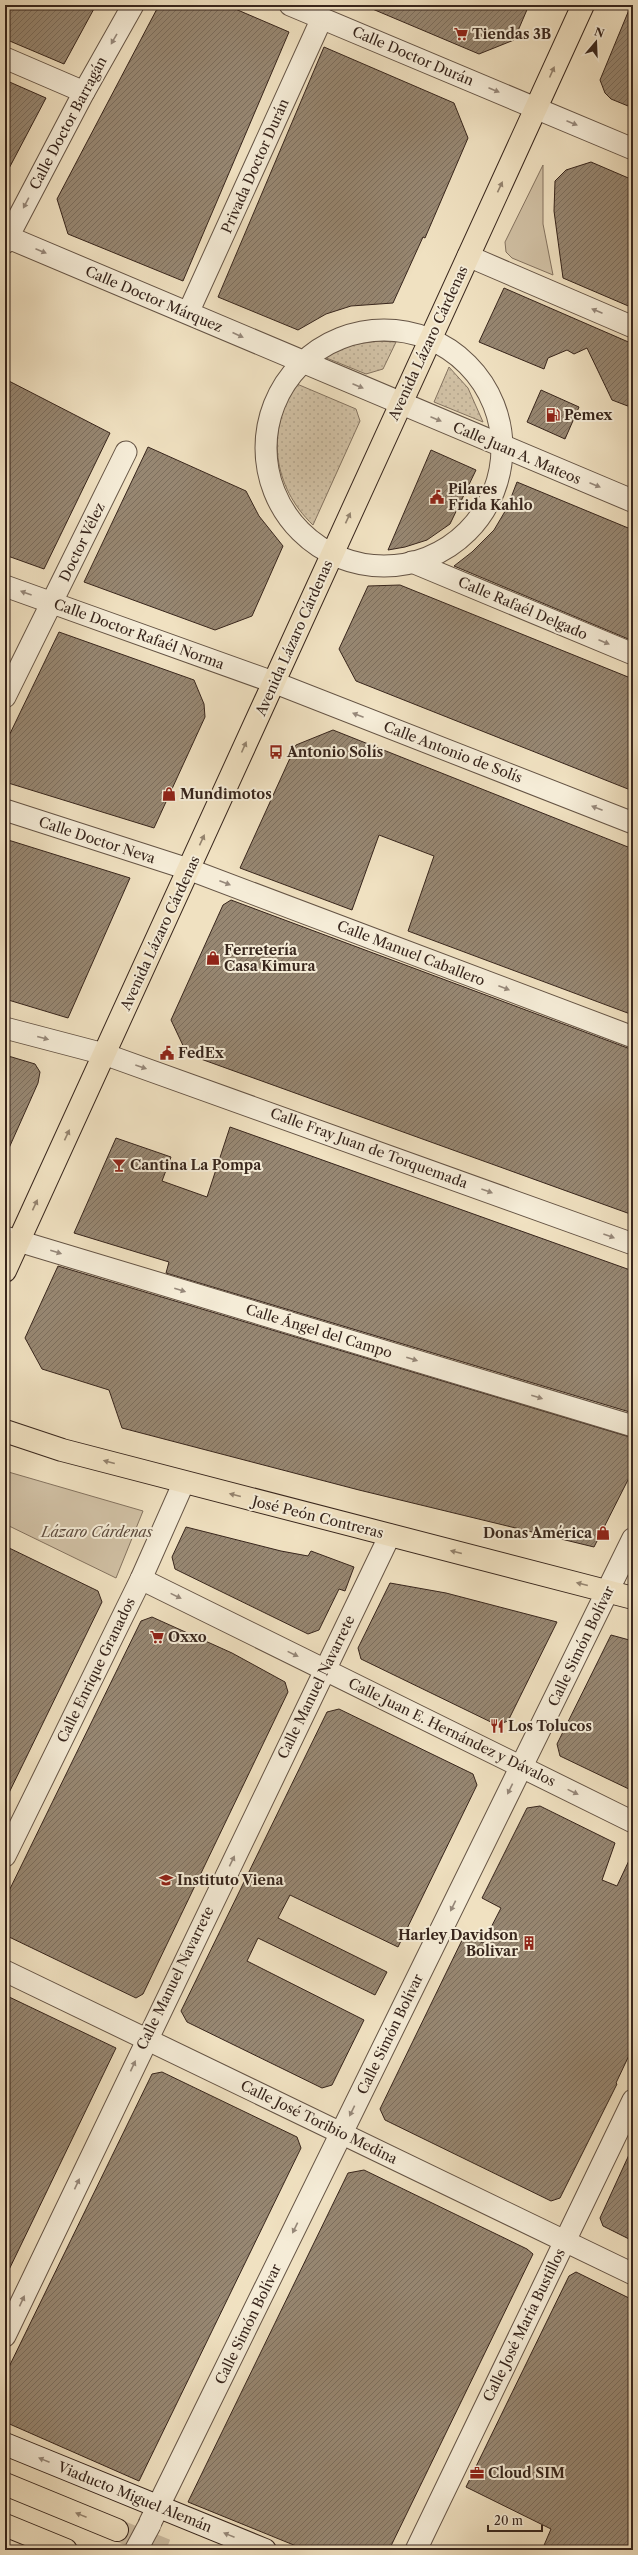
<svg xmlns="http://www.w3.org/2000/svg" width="638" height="2555" font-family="'Libre Caslon Text',serif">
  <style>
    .grass { fill: url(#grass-dots); stroke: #847360 }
    .park { fill: #d1c1a5; stroke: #847360 }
    .building { fill: url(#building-hatch); stroke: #37251c }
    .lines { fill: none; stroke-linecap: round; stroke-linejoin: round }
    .motorway-tunnel { stroke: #cbbba0; stroke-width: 22; stroke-dasharray: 22 11; stroke-linecap: butt }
    .minor-casing { stroke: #655445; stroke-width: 23 }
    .tertiary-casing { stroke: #655445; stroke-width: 24 }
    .secondary-casing { stroke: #37251c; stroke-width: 24 }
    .primary-casing { stroke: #37251c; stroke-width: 24 }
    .motorway-casing { stroke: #37251c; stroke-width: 24 }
    .minor { stroke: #f5ecd7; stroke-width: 21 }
    .tertiary { stroke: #f5ecd7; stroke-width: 22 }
    .secondary { stroke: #f5ecd7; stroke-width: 22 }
    .primary { stroke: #f0e1c1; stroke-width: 22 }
    .motorway { stroke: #f0e1c1; stroke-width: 22 }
    .tertiary-bridge-casing { stroke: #655445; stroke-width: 24; stroke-linecap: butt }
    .tertiary-bridge { stroke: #f5ecd7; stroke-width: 22 }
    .oneway { fill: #96887a }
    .oneway2 { fill: #94836e }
    .labels { text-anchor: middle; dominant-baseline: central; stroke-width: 4; stroke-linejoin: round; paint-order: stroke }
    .poi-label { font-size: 14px; font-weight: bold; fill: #37251c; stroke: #f5ecd7; text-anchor: start }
    .street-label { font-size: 14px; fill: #37251c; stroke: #f5ecd7 }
    .park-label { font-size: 14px; font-style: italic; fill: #5e4c3e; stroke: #f5ecd7 }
  </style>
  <defs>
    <pattern id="grass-dots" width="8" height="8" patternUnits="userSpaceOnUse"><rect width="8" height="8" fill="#d1c1a5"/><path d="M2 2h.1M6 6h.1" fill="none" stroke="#b4a68d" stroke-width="1.8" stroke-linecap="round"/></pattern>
    <pattern id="building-hatch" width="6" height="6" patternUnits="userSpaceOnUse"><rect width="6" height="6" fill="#978772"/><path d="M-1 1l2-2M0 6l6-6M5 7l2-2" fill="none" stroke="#7c6e5d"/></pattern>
  </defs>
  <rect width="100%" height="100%" fill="#f0e1c1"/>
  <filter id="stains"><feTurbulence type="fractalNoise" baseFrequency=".005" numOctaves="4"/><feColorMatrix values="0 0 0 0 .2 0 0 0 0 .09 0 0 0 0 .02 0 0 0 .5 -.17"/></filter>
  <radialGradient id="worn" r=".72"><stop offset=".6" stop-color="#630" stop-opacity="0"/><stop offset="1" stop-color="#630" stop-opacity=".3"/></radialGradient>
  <g class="grass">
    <polygon points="378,341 396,342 383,369 366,374 324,357 352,345"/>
    <polygon points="449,367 468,388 483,422 434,402"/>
    <path d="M297,384L356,409L360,421L313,525C273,487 265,430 297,384Z"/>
  </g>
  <g class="park">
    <polygon points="543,165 543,224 553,275 512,258 506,252 505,242"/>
    <polygon points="5,1471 143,1511 116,1578 5,1524"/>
  </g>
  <g class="building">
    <polygon points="5,5 96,5 64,64 5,39"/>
    <polygon points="159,5 226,5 289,32 183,281 68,234 57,199"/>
    <polygon points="363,5 529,5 514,40 479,54"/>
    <polygon points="631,5 633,5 633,108 611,99 605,93 600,80"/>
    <polygon points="324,47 454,103 468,138 425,238 423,237 393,303 351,306 326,314 298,330 218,297"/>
    <polygon points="5,80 46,98 5,176"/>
    <polygon points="591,162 633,180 633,308 563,278 554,211 555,181 566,170"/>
    <polygon points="504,288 633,344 633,408 612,400 587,348 574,354 567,350 548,358 544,369 479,342"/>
    <polygon points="5,379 110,433 44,569 5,555"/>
    <polygon points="541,390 579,407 565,439 527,422"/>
    <polygon points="148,447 246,491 259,516 283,546 252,616 215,630 84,582"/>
    <polygon points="431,450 476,470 450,524 427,540 405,547 388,550"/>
    <polygon points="517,482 633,530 633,641 454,566 472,552 494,530 507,508"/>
    <polygon points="400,585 633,679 633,791 356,681 339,649 368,586"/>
    <polygon points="59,632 194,680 204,704 205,717 154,828 5,782 5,744"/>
    <polygon points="333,730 633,849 633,1015 408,931 434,856 379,835 352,910 240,868 296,745"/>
    <polygon points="5,839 130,878 68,1018 5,999"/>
    <polygon points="231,900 633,1050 633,1215 187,1054 171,1020 223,905"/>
    <polygon points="5,1055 35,1064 40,1072 38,1083 5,1157"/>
    <polygon points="230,1127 633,1271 633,1413 166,1273 169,1262 74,1233 116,1138 171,1157 162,1181 207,1197"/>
    <polygon points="58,1266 633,1438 633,1470 594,1547 359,1490 122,1428 109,1390 42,1369 25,1338"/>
    <polygon points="186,1527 281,1551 308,1556 311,1551 354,1567 345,1591 339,1589 319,1630 308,1634 175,1569 172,1557"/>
    <polygon points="5,1546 98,1591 102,1602 5,1801"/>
    <polygon points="390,1583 446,1593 557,1622 508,1721 497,1725 361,1659 358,1648"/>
    <polygon points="152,1617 232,1653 285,1682 288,1692 143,1994 136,1998 5,1935 5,1899 141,1621"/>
    <polygon points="611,1635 633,1641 633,1791 560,1756 557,1744"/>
    <polygon points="339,1709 473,1774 477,1785 398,1947 290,1895 278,1918 387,1972 375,1995 258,1938 247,1961 364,2020 332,2085 322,2088 187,2022 181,2011 327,1712"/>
    <polygon points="540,1806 615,1843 602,1880 617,1886 633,1852 633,2047 616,2083 617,2084 560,2198 551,2201 385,2120 380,2109 465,1934 483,1943 501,1908 482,1898 527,1808"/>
    <polygon points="5,1995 116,2048 5,2278"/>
    <polygon points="162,2072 297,2137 301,2148 139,2481 5,2422 5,2375 152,2074"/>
    <polygon points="633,2146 633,2241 603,2226 600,2218"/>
    <polygon points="364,2170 527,2249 533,2254 389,2550 306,2550 188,2502 348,2173"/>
    <polygon points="576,2272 633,2300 633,2550 542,2550 551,2529 466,2487 569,2276"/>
  </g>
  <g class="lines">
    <polyline class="motorway-tunnel" points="117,2530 166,2550"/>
    <defs>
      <g id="minor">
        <polyline points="290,5 633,149"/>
        <polyline points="5,58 84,92"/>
        <polyline points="5,243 84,92 133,5"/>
        <polyline points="468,256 633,327"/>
        <polyline points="188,313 322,18"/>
        <circle cx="384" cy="448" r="118"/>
        <polyline points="412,562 633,654"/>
        <polyline points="5,586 273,682 633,823"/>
        <polyline points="5,697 126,452"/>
        <polyline points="5,810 188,869 633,1037"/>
        <polyline points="5,1028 104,1054 633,1244"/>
        <polyline points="5,1237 633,1426"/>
        <polyline points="141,1579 633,1822"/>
        <polyline points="5,1856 141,1579 184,1482"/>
        <polyline points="5,1971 633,2274"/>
        <polyline points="5,2336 390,1535"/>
        <polyline points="416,2550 633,2100"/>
      </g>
      <g id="tertiary">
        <polyline points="5,236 633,501"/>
        <polyline points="150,2523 633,1539"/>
      </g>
      <polyline id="secondary" points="5,2444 265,2550"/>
      <g id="primary">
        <polyline points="5,1271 583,5"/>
        <polyline points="5,1431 62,1450 633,1598"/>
      </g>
      <g id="motorway">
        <polyline points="5,2484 117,2530"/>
        <polyline points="5,2525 66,2550"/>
      </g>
    </defs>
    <use href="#minor" class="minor-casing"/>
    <use href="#tertiary" class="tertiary-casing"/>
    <use href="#secondary" class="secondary-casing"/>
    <use href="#primary" class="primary-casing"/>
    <use href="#motorway" class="motorway-casing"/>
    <use href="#minor" class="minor"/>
    <use href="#tertiary" class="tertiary"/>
    <use href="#secondary" class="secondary"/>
    <use href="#primary" class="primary"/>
    <use href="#motorway" class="motorway"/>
    <defs>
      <polyline id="tertiary-bridge" points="136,2550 150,2524"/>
    </defs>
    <use href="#tertiary-bridge" class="tertiary-bridge-casing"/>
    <use href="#tertiary-bridge" class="tertiary-bridge"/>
  </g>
  <defs><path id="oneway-solid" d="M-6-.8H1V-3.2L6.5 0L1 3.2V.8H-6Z"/></defs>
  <g class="oneway">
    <use href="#oneway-solid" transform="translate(114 39) rotate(120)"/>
    <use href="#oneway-solid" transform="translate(494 90) rotate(23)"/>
    <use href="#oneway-solid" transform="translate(572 123) rotate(23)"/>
    <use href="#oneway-solid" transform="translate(26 203) rotate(118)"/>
    <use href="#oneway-solid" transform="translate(41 251) rotate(23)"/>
    <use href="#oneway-solid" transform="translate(597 311) rotate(-157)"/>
    <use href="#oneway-solid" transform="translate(238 335) rotate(24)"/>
    <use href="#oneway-solid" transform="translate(358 386) rotate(23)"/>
    <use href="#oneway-solid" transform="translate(436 419) rotate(23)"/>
    <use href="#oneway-solid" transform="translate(595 485) rotate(23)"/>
    <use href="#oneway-solid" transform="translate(26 593) rotate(-160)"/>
    <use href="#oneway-solid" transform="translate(604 642) rotate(23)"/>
    <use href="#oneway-solid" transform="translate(358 715) rotate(-159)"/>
    <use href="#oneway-solid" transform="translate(597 808) rotate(-159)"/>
    <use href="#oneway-solid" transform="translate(225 883) rotate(21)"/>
    <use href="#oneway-solid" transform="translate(504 988) rotate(21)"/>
    <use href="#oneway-solid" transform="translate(43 1038) rotate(15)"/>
    <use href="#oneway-solid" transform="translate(141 1067) rotate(19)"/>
    <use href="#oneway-solid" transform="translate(487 1191) rotate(20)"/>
    <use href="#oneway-solid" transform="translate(609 1236) rotate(20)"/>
    <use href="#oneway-solid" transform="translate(56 1252) rotate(17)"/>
    <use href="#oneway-solid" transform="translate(180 1290) rotate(17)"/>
    <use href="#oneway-solid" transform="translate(412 1359) rotate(17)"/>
    <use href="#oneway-solid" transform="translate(537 1397) rotate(17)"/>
    <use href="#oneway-solid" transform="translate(176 1596) rotate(26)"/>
    <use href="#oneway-solid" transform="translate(293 1654) rotate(26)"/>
    <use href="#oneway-solid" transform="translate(510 1789) rotate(116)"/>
    <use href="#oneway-solid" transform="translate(573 1792) rotate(26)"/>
    <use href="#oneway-solid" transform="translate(232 1861) rotate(-64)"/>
    <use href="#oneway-solid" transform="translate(453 1906) rotate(116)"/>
    <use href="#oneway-solid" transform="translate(133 2066) rotate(-65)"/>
    <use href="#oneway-solid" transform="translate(352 2111) rotate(116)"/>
    <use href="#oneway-solid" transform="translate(77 2184) rotate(-65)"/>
    <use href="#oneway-solid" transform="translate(295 2228) rotate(116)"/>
    <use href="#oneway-solid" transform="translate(22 2301) rotate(-65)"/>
    <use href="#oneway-solid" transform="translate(44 2460) rotate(-158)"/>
    <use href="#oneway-solid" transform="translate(229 2535) rotate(-158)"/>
  </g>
  <g class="oneway2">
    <use href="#oneway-solid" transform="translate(552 72) rotate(-66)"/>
    <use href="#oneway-solid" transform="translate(500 187) rotate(-65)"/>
    <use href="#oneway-solid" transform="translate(348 518) rotate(-65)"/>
    <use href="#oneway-solid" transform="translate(244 747) rotate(-66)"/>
    <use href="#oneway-solid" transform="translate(202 840) rotate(-65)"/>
    <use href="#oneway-solid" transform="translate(67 1135) rotate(-65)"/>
    <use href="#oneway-solid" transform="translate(35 1205) rotate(-65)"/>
    <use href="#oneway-solid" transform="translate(109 1462) rotate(-165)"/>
    <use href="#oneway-solid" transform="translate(235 1495) rotate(-166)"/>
    <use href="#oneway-solid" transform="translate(456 1552) rotate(-166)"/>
    <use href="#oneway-solid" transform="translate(582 1584) rotate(-166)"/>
    <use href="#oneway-solid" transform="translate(81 2515) rotate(-158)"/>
  </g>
  <defs>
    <symbol id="supermarket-bare" viewBox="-9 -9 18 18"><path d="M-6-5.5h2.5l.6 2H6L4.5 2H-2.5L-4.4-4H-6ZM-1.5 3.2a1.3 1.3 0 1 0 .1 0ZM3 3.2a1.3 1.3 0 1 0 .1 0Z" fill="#8f2418" stroke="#f5ecd7" stroke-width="2.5" paint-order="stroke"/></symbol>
    <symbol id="fuel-bare" viewBox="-9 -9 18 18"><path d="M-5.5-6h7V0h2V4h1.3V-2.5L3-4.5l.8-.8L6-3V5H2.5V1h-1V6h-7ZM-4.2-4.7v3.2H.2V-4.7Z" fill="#8f2418" stroke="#f5ecd7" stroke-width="2.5" paint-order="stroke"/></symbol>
    <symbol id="civic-bare" viewBox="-9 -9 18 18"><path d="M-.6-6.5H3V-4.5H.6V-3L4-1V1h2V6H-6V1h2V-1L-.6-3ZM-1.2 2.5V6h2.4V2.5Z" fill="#8f2418" stroke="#f5ecd7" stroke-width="2.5" paint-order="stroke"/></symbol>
    <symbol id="bus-bare" viewBox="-9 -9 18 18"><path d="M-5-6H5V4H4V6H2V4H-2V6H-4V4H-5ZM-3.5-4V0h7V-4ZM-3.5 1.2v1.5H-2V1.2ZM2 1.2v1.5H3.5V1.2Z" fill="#8f2418" stroke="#f5ecd7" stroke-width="2.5" paint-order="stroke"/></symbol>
    <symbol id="shop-bare" viewBox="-9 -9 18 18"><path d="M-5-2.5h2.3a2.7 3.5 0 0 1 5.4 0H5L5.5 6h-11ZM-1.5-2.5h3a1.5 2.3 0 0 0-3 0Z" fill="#8f2418" stroke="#f5ecd7" stroke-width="2.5" paint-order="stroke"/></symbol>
    <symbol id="bar-bare" viewBox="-9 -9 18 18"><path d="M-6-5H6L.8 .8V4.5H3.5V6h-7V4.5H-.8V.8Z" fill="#8f2418" stroke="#f5ecd7" stroke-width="2.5" paint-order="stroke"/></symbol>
    <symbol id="restaurant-bare" viewBox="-9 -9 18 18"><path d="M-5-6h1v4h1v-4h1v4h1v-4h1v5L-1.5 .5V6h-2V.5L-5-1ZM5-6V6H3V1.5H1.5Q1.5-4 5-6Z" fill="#8f2418" stroke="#f5ecd7" stroke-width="2.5" paint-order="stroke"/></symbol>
    <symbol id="school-bare" viewBox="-9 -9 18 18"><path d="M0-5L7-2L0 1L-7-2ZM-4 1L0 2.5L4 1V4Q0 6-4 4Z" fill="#8f2418" stroke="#f5ecd7" stroke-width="2.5" paint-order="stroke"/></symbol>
    <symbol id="building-bare" viewBox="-9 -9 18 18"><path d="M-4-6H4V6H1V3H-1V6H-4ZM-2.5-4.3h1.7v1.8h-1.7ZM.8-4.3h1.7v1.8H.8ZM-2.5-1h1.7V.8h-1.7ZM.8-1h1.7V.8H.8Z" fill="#8f2418" stroke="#f5ecd7" stroke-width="2.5" paint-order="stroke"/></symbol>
    <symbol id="office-bare" viewBox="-9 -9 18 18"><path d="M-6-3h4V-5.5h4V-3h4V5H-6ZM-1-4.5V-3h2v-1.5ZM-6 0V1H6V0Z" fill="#8f2418" stroke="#f5ecd7" stroke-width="2.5" paint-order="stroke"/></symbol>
  </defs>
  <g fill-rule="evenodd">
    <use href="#supermarket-bare" x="451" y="24" width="20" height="20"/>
    <use href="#fuel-bare" x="543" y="405" width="20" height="20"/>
    <use href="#civic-bare" x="427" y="487" width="20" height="20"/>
    <use href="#bus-bare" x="266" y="742" width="20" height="20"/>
    <use href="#shop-bare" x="159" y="784" width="20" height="20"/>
    <use href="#shop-bare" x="203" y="948" width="20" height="20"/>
    <use href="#civic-bare" x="157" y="1043" width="20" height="20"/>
    <use href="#bar-bare" x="109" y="1155" width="20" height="20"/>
    <use href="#shop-bare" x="593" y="1523" width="20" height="20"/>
    <use href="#supermarket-bare" x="147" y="1627" width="20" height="20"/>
    <use href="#restaurant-bare" x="487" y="1716" width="20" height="20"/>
    <use href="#school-bare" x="156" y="1870" width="20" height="20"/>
    <use href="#building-bare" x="519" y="1933" width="20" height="20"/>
    <use href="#office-bare" x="467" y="2463" width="20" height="20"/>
  </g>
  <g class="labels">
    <g class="poi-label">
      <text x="472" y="34">Tiendas 3B</text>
      <text x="564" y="415">Pemex</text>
      <text x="448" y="489">Pilares<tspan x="448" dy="16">Frida Kahlo</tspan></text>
      <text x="287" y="752">Antonio Solís</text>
      <text x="180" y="794">Mundimotos</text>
      <text x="224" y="950">Ferretería<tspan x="224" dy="16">Casa Kimura</tspan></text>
      <text x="178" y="1053">FedEx</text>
      <text x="130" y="1165">Cantina La Pompa</text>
      <text x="592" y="1533" text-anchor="end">Donas América</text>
      <text x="168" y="1637">Oxxo</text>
      <text x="508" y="1726">Los Tolucos</text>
      <text x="177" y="1880">Instituto Viena</text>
      <text x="518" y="1935" text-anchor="end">Harley Davidson<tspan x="518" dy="16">Bolivar</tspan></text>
      <text x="488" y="2473">Cloud SIM</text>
    </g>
    <g class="street-label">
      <text transform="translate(413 56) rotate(23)">Calle Doctor Durán</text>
      <text transform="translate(68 123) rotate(-62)">Calle Doctor Barragán</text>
      <text transform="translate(255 166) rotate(-66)">Privada Doctor Durán</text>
      <text transform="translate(154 299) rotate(23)">Calle Doctor Márquez</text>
      <text transform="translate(428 343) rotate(-65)">Avenida Lázaro Cárdenas</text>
      <text transform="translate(517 453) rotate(23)">Calle Juan A. Mateos</text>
      <text transform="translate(82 542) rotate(-64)">Doctor Vélez</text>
      <text transform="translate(523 608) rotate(23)">Calle Rafaél Delgado</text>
      <text transform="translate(139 634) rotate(20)">Calle Doctor Rafaél Norma</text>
      <text transform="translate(294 638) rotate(-66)">Avenida Lázaro Cárdenas</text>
      <text transform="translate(453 752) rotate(21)">Calle Antonio de Solís</text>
      <text transform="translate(97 840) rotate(18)">Calle Doctor Neva</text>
      <text transform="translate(160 933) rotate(-65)">Avenida Lázaro Cárdenas</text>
      <text transform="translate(411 953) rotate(21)">Calle Manuel Caballero</text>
      <text transform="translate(369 1148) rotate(20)">Calle Fray Juan de Torquemada</text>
      <text transform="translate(319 1331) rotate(17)">Calle Ángel del Campo</text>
      <text transform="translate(318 1517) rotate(14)">José Peón Contreras</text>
      <text transform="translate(581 1646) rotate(-64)">Calle Simón Bolívar</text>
      <text transform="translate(96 1670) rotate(-64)">Calle Enrique Granados</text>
      <text transform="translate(316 1687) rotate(-64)">Calle Manuel Navarrete</text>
      <text transform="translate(452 1732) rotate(26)">Calle Juan E. Hernández y Dávalos</text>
      <text transform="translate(175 1978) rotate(-64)">Calle Manuel Navarrete</text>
      <text transform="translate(390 2034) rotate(-64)">Calle Simón Bolívar</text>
      <text transform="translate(319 2122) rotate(26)">Calle José Toribio Medina</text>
      <text transform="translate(248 2324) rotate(-64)">Calle Simón Bolívar</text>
      <text transform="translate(524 2325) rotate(-64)">Calle José María Bustillos</text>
      <text transform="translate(135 2497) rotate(22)">Viaducto Miguel Alemán</text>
    </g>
    <g class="park-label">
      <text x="97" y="1532">Lázaro Cárdenas</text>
    </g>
  </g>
  <rect width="638" height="2555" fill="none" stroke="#f0e1c1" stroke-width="20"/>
  <rect x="6" y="6" width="626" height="2543" fill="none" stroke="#37251c" stroke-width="2"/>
  <rect x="10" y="10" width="618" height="2535" fill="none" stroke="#37251c"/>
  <g transform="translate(596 42) rotate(19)" stroke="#f5ecd7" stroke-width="3" paint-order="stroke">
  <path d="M0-3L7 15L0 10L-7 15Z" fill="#37251c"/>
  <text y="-6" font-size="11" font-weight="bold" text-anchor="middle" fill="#37251c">N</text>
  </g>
  <path d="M488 2525v6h54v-6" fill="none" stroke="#37251c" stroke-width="2"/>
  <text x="494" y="2525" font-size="12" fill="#37251c" stroke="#f5ecd7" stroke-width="3" paint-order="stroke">20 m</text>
  <rect width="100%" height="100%" filter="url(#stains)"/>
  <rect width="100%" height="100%" fill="url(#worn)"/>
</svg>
